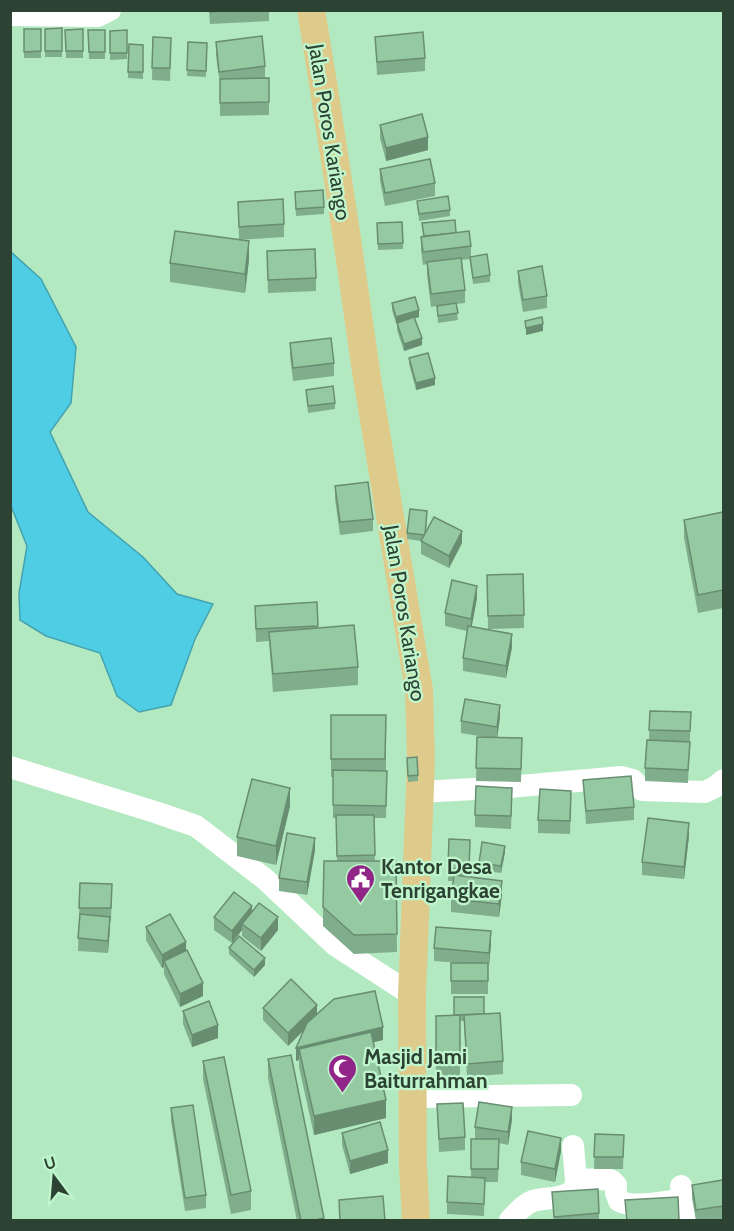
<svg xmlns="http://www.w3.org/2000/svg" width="734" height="1231" font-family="Cabin,sans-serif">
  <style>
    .water { fill: #4fcde4; stroke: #44a3af; stroke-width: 1.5 }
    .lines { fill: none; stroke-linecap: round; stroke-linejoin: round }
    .minor { stroke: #fff; stroke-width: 22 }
    .major { stroke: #decb8b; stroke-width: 28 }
    .wall { fill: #80ad8b }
    .shaded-wall { fill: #688d71 }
    .building { fill: #95c9a2; stroke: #688d71; stroke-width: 1.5 }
    .labels { text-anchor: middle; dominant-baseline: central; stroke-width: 4.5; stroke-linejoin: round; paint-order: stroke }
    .street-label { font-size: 21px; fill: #2c4232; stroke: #c0f6cd }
    .poi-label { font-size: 21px; font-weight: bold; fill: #2c4232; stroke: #c0f6cd; text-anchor: start }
  </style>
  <rect width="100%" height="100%" fill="#b3e9c0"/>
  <polygon class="water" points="10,251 41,279 76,347 71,403 50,432 88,512 143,557 177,594 213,604 195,639 171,705 139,712 117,696 100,653 46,636 20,620 19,593 27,546 11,506"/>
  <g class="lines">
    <g class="minor">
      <polyline points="10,15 98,16 110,10"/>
      <polyline points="10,767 155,812 196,826 265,879 335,945 412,995"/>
      <polyline points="420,792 509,787 622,777 633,780 642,790 705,792 715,787 724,780"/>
      <polyline points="413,1097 571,1095"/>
      <path d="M576,1180L607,1179L612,1181L616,1185V1193L619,1201C635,1209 668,1201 685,1199"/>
      <polyline points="681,1186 688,1212 692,1215 693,1220"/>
      <path d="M510,1220C516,1213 524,1204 533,1201C548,1197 560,1200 575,1190L576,1180L573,1146"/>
    </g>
    <polyline class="major" points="311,10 323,83 347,239 367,378 419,690 421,760 412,995 413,1166 416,1220"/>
  </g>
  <g class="wall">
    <polygon points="209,10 269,10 269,21 210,24"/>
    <polygon points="62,28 62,57 45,57 45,29"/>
    <rect x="24" y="29" width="17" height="29"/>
    <polygon points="83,29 83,58 66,58 65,30"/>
    <polygon points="88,30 105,30 105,59 89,59"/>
    <polygon points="127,30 127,59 110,60 110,31"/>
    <polygon points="153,37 171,50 170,81 152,80"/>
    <polygon points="375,37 425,58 425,71 377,75"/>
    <polygon points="188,42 207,43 206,77 187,76"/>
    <polygon points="216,42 265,66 265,78 269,78 269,115 220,116 220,84 216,55"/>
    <polygon points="129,44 143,45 143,79 128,78"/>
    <polygon points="380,125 428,150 386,161 380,138"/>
    <polygon points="380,169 435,183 435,196 385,206 380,181"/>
    <polygon points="295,199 324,207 324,214 296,216"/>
    <polygon points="417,201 450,210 450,216 419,221"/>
    <polygon points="238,202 284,224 284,237 239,240"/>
    <polygon points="402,222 403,249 378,250 377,223"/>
    <polygon points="422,223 456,233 471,246 471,257 490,275 490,282 473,284 470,259 462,260 465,290 465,303 456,304 458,320 438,323 437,306 431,307 427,275 427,264 423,265 421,250 421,237 423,237"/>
    <polygon points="267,251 316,278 316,291 268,293"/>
    <polygon points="249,260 245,293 170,282 170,263"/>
    <polygon points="518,271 547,296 547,308 523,312 518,283"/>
    <polygon points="392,303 419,317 415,318 422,345 404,351 397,330 397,323 401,322 396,323 392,310"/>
    <polygon points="290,343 334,363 334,376 293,381 290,356"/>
    <polygon points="409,358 435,385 416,390 409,364"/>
    <polygon points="306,390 335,403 335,409 308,413"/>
    <polygon points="335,486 373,519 373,531 340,535 335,499"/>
    <polygon points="723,512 723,608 698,613 684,538 684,520"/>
    <polygon points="427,518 426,532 462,543 449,568 421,554 421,541 407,539 407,533"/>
    <polygon points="523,574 524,628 488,629 487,575"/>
    <polygon points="477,598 471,627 512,647 506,678 463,671 463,658 467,631 445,626 445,613"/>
    <polygon points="317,602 318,628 358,667 358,685 273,692 269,641 256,642 255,606"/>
    <polygon points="650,711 691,712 688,783 645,781 645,768 649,740"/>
    <polygon points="331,715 386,715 386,771 387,771 386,818 374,818 375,861 396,861 397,952 354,954 323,926 323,907 337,861 336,818 333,818 333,777 331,777"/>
    <polygon points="500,717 497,738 522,738 521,782 476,781 477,737 485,737 461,733 461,721"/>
    <polygon points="407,758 418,775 418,781 408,782"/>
    <polygon points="583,780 634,807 634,820 586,824"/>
    <polygon points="512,800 511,829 475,827 475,815"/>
    <polygon points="571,803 570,834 538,833 538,820"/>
    <polygon points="290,806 276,865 237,856 237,837"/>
    <polygon points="689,836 684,879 642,875 642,862"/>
    <polygon points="449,839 470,840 469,877 502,894 499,917 451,912 451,899 454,881 448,881"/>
    <polygon points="315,850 307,895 279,891 279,878"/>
    <polygon points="505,852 501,873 479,870 479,863"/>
    <polygon points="80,883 112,884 111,921 110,921 108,953 78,951"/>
    <polygon points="252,912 278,930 261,951 242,936 242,930 232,943 214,930 214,917"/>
    <polygon points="146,927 186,951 203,996 180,1007 164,974 164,967 162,968 146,940"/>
    <polygon points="491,944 489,965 488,965 488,994 451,994 451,963 462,963 434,961 434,948"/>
    <polygon points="229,948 265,965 254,977 229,954"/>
    <polygon points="263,1008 317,1015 383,1040 373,1042 386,1118 314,1135 299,1067 299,1060 296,1061 296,1048 305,1029 288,1046 263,1020"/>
    <polygon points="183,1011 218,1038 192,1047 183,1024"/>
    <polygon points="484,1014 503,1061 503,1074 467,1077 464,1021 460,1021 460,1077 436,1077 436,1016"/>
    <polygon points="268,1059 324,1218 324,1221 297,1221 268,1078"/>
    <polygon points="203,1061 251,1191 251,1210 231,1214 203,1079"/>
    <polygon points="437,1104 465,1137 465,1150 439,1152"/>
    <polygon points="171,1108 206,1195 206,1208 185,1211 171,1121"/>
    <polygon points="512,1120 508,1145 499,1143 498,1182 485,1182 484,1216 447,1214 447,1202 471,1178 471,1139 475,1139 475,1127"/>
    <polygon points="342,1133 388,1163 350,1174 342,1145"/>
    <polygon points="595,1134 624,1135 623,1169 594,1169"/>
    <polygon points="561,1151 555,1182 521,1175 521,1162"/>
    <polygon points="723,1180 723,1221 722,1219 711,1221 696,1221 692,1198 692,1185"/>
    <polygon points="552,1192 599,1213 599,1221 554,1221"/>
  </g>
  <g class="shaded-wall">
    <polygon points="428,137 428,150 386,161 386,148"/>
    <polygon points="249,241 249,260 245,293 245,274"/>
    <polygon points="419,310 419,317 396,323 396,317"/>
    <polygon points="543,324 543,331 526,335 526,328"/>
    <polygon points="422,338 422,345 404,351 404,344"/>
    <polygon points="435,378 435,385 416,390 416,383"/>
    <polygon points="462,531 462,543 449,568 449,556"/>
    <polygon points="477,586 477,598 471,631 471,619"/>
    <polygon points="512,634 512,647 506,678 506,666"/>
    <polygon points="500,705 500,717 497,739 497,727"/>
    <polygon points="290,788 290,806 276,865 276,846"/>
    <polygon points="689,823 689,836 684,879 684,867"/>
    <polygon points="315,838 315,850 307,895 307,882"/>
    <polygon points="505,846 505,852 501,873 501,866"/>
    <polygon points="502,881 502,894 499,917 499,904"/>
    <polygon points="252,906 252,919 242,924 242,930 232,943 232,931"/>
    <polygon points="110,917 110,929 108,953 108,941"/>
    <polygon points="278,917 278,930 261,951 261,938"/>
    <polygon points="491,931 491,944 489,965 489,953"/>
    <polygon points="186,942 186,955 164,961 164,967 162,968 162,955"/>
    <polygon points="265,958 265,965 254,977 254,970"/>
    <polygon points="203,983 203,996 180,1007 180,994"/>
    <polygon points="317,1005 317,1017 288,1046 288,1033"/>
    <polygon points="218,1025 218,1038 192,1047 192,1035"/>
    <polygon points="383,1027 383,1040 301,1060 299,1049 299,1060 296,1061 296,1048"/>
    <polygon points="386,1100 386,1118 314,1135 314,1116"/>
    <polygon points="512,1107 512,1120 508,1145 508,1132"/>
    <polygon points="561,1138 561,1151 555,1182 555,1169"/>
    <polygon points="388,1150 388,1163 350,1174 350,1161"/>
  </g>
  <g class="building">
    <polygon points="210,10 232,10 210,12"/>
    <polygon points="62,28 62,51 45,51 45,29"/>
    <polygon points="24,29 41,29 41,51 24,52"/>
    <polygon points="83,29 83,51 66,51 65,30"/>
    <polygon points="88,30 105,30 105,52 89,52"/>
    <polygon points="127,30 127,53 110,53 110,31"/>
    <polygon points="423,32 425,58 377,62 375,37"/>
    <polygon points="262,36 265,66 219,72 216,42"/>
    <polygon points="153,37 171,38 170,68 152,68"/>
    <polygon points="188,42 207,43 206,71 187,70"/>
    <polygon points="129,44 143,45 143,72 128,72"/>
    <polygon points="269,78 269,102 220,103 220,79"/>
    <polygon points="422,114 428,137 386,148 380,125"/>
    <polygon points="430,159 435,183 385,193 380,169"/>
    <polygon points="323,190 324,207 296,209 295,192"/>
    <polygon points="448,196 450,210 419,214 417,201"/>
    <polygon points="283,199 284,224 239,227 238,202"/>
    <polygon points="455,220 456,233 424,236 422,223"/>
    <polygon points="402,222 403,243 378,244 377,223"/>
    <polygon points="175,231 249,241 245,274 170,263"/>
    <polygon points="469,231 471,246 423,252 421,237"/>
    <polygon points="315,249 316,278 268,280 267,251"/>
    <polygon points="487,254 490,275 473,278 470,257"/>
    <polygon points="461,258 465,290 431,294 427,262"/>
    <polygon points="542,266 547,296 523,300 518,271"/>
    <polygon points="415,297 419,310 396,317 392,303"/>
    <polygon points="456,303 458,313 438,316 437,306"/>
    <polygon points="414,317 422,338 404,344 397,323"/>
    <polygon points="542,317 543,324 526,328 525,321"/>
    <polygon points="331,338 334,363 293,368 290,343"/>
    <polygon points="428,353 435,378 416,383 409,358"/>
    <polygon points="333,386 335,403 308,406 306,390"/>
    <polygon points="368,482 373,519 340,522 335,486"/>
    <polygon points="410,509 427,511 425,535 407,533"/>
    <polygon points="723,512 723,590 698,595 684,520"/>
    <polygon points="434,517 462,531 449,556 421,541"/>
    <polygon points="523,574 524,615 488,616 487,575"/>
    <polygon points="452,580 477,586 471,619 445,613"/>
    <polygon points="317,602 318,626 256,629 255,606"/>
    <polygon points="354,625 358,667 273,674 269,632"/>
    <polygon points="468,626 512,634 506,666 463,658"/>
    <polygon points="465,699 500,705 497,727 461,721"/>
    <polygon points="650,711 691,712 690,731 649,730"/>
    <polygon points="331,715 386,715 385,759 331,759"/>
    <polygon points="477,737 522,738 521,769 476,768"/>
    <polygon points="647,740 690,742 688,770 645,768"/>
    <polygon points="417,757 418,775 408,776 407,758"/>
    <polygon points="333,770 387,771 386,806 333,805"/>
    <polygon points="631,776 634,807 586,811 583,780"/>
    <polygon points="252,779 290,788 276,846 237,837"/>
    <polygon points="476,786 512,788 511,816 475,815"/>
    <polygon points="540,789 571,791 570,821 538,820"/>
    <polygon points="336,815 374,815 375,855 337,856"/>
    <polygon points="648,818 689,823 684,867 642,862"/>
    <polygon points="287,833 315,838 307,882 279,878"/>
    <polygon points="449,839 470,840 469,869 448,868"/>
    <polygon points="482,842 505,846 501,866 479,863"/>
    <polygon points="324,861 396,861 397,934 354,935 323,907"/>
    <polygon points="454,875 502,881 499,904 451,899"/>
    <polygon points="80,883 112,884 111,908 79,908"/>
    <polygon points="234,892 252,906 232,931 214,917"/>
    <polygon points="259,903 278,917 261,938 242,924"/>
    <polygon points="80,914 110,917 108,941 78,938"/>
    <polygon points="170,914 186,942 162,955 146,927"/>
    <polygon points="436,927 491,931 489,953 434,948"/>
    <polygon points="239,936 265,958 254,970 229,948"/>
    <polygon points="187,950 203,983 180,994 164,961"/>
    <rect x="451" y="963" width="37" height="18"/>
    <polygon points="291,979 317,1005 288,1033 263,1008"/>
    <polygon points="375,991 383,1027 296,1048 307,1023 334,999"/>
    <polygon points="454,997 484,997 484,1014 454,1015"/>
    <polygon points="209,1001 218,1025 192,1035 183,1011"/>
    <polygon points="500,1013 503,1061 467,1064 464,1015"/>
    <polygon points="460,1015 460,1064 436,1064 436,1016"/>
    <polygon points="371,1032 386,1100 314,1116 299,1049"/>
    <polygon points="291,1055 324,1218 311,1221 301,1221 268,1059"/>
    <polygon points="224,1057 251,1191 231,1195 203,1061"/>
    <polygon points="479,1102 512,1107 508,1132 475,1127"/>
    <polygon points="463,1103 465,1137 439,1139 437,1104"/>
    <polygon points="193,1105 206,1195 185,1198 171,1108"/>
    <polygon points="380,1122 388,1150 350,1161 342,1133"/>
    <polygon points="528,1131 561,1138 555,1169 521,1162"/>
    <polygon points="595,1134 624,1135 623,1157 594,1157"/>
    <polygon points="471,1139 499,1139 498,1169 471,1169"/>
    <polygon points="448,1176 485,1178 484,1204 447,1202"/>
    <polygon points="723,1180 723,1206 696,1210 692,1185"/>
    <polygon points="598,1189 599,1213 554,1217 552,1192"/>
    <polygon points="383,1196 385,1221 340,1221 339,1200"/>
    <polygon points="678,1197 679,1220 627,1221 625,1200"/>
  </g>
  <defs>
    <symbol id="civic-pin" viewBox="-11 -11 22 30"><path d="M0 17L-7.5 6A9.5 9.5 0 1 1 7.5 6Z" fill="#922688" stroke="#c0f6cd"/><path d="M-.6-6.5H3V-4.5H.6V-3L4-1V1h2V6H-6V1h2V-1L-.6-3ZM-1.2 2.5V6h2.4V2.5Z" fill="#fff"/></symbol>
    <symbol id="mosque-pin" viewBox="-11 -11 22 30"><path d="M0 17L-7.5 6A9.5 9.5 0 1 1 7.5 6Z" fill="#922688" stroke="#c0f6cd"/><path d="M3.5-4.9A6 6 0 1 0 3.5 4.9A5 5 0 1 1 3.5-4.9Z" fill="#fff"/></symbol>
  </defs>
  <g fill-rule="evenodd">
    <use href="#civic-pin" x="344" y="862" width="33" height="45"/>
    <use href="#mosque-pin" x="326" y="1052" width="33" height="45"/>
  </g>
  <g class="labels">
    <g class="street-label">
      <text transform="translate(330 132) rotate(81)">Jalan Poros Kariango</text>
      <text transform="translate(405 613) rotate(81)">Jalan Poros Kariango</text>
    </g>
    <g class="poi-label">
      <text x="381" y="866">Kantor Desa<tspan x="381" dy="24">Tenrigangkae</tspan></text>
      <text x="364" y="1056">Masjid Jami<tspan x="364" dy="24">Baiturrahman</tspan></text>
    </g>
  </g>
  <rect width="734" height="1231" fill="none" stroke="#2c4232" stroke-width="24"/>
  <g transform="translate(54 1177) rotate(344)" stroke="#c0f6cd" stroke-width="4.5" paint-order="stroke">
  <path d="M0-4.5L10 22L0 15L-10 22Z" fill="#2c4232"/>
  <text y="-9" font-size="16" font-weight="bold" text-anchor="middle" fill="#2c4232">U</text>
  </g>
</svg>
